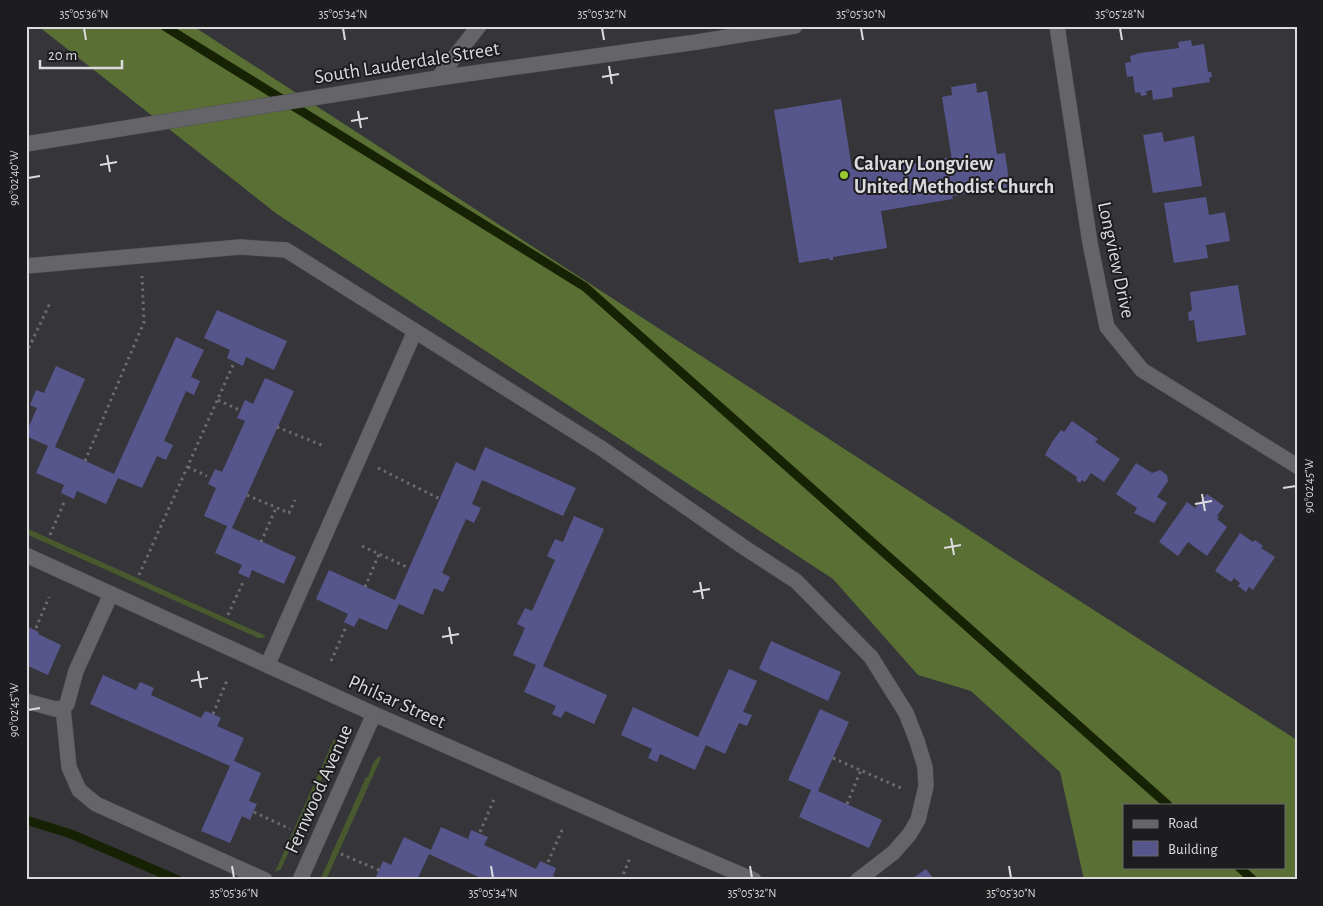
<svg xmlns="http://www.w3.org/2000/svg" width="1323" height="906" font-family="'Alegreya Sans',sans-serif">
  <style>
    .green { fill: #48592d }
    .forest { fill: #596f34; fill-rule: evenodd }
    .lines { fill: none; stroke-linecap: round; stroke-linejoin: round }
    .stream { stroke: #172204; stroke-width: 9 }
    .building { fill: #56568d }
    .minor-casing { stroke: #525256; stroke-width: 16 }
    .path { stroke: #6c6c70; stroke-width: 3; stroke-dasharray: 2.5 4; stroke-linecap: butt }
    .minor { stroke: #646469; stroke-width: 15 }
    .ticks { fill: none; stroke: #dbdbde; stroke-width: 2 }
    .poi-dot { fill: #9acb35; stroke: #1d1d1f; stroke-width: 2 }
    .labels { text-anchor: middle; dominant-baseline: central; stroke-width: 4; stroke-linejoin: round; paint-order: stroke }
    .street-label { font-size: 20px; fill: #dbdbde; stroke: #1d1d1f }
    .poi-label { font-size: 20px; font-weight: bold; fill: #dbdbde; stroke: #1d1d1f; text-anchor: start }
    .neatline { fill: none; stroke: #dbdbde; stroke-width: 2 }
    .ticks-label { font-size: 12px; text-anchor: middle; fill: #dbdbde }
  </style>
  <rect width="100%" height="100%" fill="#35353a"/>
  <g class="green">
    <polygon points="26,528 266,636 263,638 258,638 26,534"/>
    <polygon points="334,739 338,739 337,747 330,757 331,759 281,869 275,872"/>
    <polygon points="379,756 381,758 326,880 320,880 366,777 368,777 373,763"/>
  </g>
  <path class="forest" d="M38,26H193L1014,559L1297,740V880H1084L1060,772L971,691L918,675L833,579L277,214ZM1124,805H1284V867H1124Z"/>
  <g class="lines">
    <g class="stream">
      <polyline points="164,26 585,287 1168,805"/>
      <polyline points="26,820 71,834 178,880"/>
      <polyline points="1239,867 1253,880"/>
    </g>
  </g>
  <g class="building">
    <polygon points="1191,40 1192,46 1204,44 1208,72 1211,72 1212,77 1209,78 1210,82 1172,88 1173,97 1153,100 1152,90 1146,91 1147,95 1141,96 1140,92 1135,93 1133,76 1127,77 1125,63 1131,62 1130,56 1140,53 1179,48 1178,42"/>
    <polygon points="976,83 977,93 987,91 997,154 1005,153 1010,187 952,196 953,199 881,211 887,248 833,257 833,260 829,260 829,258 799,263 774,110 841,99 852,169 866,166 867,171 947,158 948,161 952,160 942,97 952,95 951,87"/>
    <polygon points="1162,132 1164,142 1194,136 1202,186 1153,193 1143,135"/>
    <polygon points="1206,197 1209,215 1225,212 1230,241 1206,245 1208,258 1174,263 1164,203"/>
    <polygon points="1238,285 1246,335 1197,342 1194,320 1189,321 1188,313 1192,310 1190,292"/>
    <polygon points="217,310 287,341 274,370 246,357 243,366 227,358 230,350 204,338"/>
    <polygon points="176,337 204,350 191,377 200,381 194,395 186,391 164,441 173,445 166,460 157,456 142,488 118,478 106,504 77,491 74,499 61,493 64,485 36,473 48,446 26,436 26,433 37,408 30,405 36,390 44,393 56,366 85,379 55,447 114,474"/>
    <polygon points="265,378 294,391 232,528 296,557 284,584 252,570 249,578 238,573 242,565 215,553 227,526 204,516 216,488 208,484 215,469 222,472 245,421 237,418 245,400 253,404"/>
    <polygon points="1072,421 1098,439 1095,442 1120,459 1104,482 1091,473 1085,482 1082,480 1080,483 1076,480 1077,477 1045,455 1052,442 1061,430 1064,432"/>
    <polygon points="485,447 576,488 563,516 482,480 472,504 481,508 474,523 466,519 442,573 450,577 443,592 434,588 423,615 399,604 387,630 359,618 354,627 344,622 348,614 316,599 329,570 395,600 456,462 475,471"/>
    <polygon points="1136,463 1152,473 1160,470 1167,475 1168,481 1157,497 1167,503 1154,523 1134,513 1137,508 1116,494"/>
    <polygon points="1207,494 1224,506 1217,516 1219,517 1217,519 1227,527 1207,556 1188,542 1178,556 1159,542 1187,502 1195,508"/>
    <polygon points="574,516 604,529 543,666 607,695 594,724 565,711 561,718 552,714 556,706 524,692 536,665 513,655 525,628 517,624 525,608 532,611 555,560 547,556 555,539 563,542"/>
    <polygon points="1240,533 1253,542 1255,540 1263,546 1261,548 1275,557 1253,590 1249,587 1246,592 1238,586 1240,583 1234,578 1231,582 1215,571"/>
    <polygon points="28,627 39,632 38,634 61,645 48,675 26,665 26,629"/>
    <polygon points="771,641 841,672 828,701 759,669"/>
    <polygon points="729,669 757,681 743,712 752,715 747,726 739,723 725,754 706,745 695,770 660,754 657,762 648,758 652,749 621,735 633,707 698,737"/>
    <polygon points="103,675 136,690 140,682 154,688 151,695 201,718 205,711 213,714 221,718 217,726 244,738 234,761 261,773 249,801 257,804 250,820 242,816 230,843 201,831 230,766 90,704"/>
    <polygon points="820,709 849,722 818,791 882,820 869,848 799,817 811,790 788,780"/>
    <polygon points="441,827 468,839 471,830 488,837 484,845 536,869 540,861 556,868 553,876 561,880 485,880 429,854 417,880 382,880 376,877 383,861 391,865 404,837 431,850"/>
    <polygon points="926,869 934,879 937,877 939,880 910,880"/>
  </g>
  <g class="lines">
    <defs>
      <g id="minor">
        <polyline points="1057,26 1090,243 1107,327 1142,370 1297,466"/>
        <polyline points="438,78 479,26"/>
        <polyline points="26,144 438,78 697,42 795,26"/>
        <polyline points="26,266 240,247 286,250 601,448 745,548 796,581 871,657 906,713 917,741 925,767 926,786 918,820 909,835 893,853 858,880"/>
        <polyline points="26,555 374,714 656,838 754,880"/>
        <polyline points="268,664 415,331"/>
        <polyline points="26,701 55,709 63,708 67,704 76,671 111,594"/>
        <polyline points="63,708 69,767 79,790 96,804 265,880"/>
        <polyline points="300,880 374,714"/>
      </g>
    </defs>
    <use href="#minor" class="minor-casing"/>
    <g class="path">
      <polyline points="26,354 50,303"/>
      <polyline points="26,396 30,397"/>
      <polyline points="218,400 239,410"/>
      <polyline points="277,427 324,446"/>
      <polyline points="85,461 144,322 142,276"/>
      <polyline points="188,467 207,476"/>
      <polyline points="378,468 440,499"/>
      <polyline points="247,495 289,513 295,500"/>
      <polyline points="50,535 65,500"/>
      <polyline points="261,542 276,508"/>
      <polyline points="362,546 409,568"/>
      <polyline points="139,575 233,365"/>
      <polyline points="365,587 379,554"/>
      <polyline points="228,615 244,580"/>
      <polyline points="36,628 49,597"/>
      <polyline points="331,661 346,627"/>
      <polyline points="213,714 228,678"/>
      <polyline points="833,758 903,789"/>
      <polyline points="847,804 861,770"/>
      <polyline points="254,812 290,829"/>
      <polyline points="480,832 495,797"/>
      <polyline points="341,854 379,870"/>
      <polyline points="548,862 563,828"/>
      <polyline points="621,880 630,858"/>
    </g>
    <use href="#minor" class="minor"/>
  </g>
  <path class="ticks" d="M84,28L86,40M343,28L345,40M602,28L604,40M861,28L863,40M1120,28L1122,40M609,66L612,84M602,77L619,74M358,111L361,128M351,121L368,118M107,155L110,172M100,165L117,162M28,178L40,176M1283,488L1296,486M1202,494L1205,511M1195,504L1212,501M951,538L954,555M944,548L961,545M700,582L703,599M693,592L710,589M449,627L452,644M442,637L459,634M198,671L201,688M191,681L208,678M28,710L40,708M232,866L234,878M491,866L493,878M750,866L752,878M1009,866L1011,878"/>
  <circle class="poi-dot" cx="844" cy="175" r="5"/>
  <g class="labels">
    <g class="street-label">
      <text transform="translate(407 63) rotate(-9)">South Lauderdale Street</text>
      <text transform="translate(1116 260) rotate(78)">Longview Drive</text>
      <text transform="translate(397 702) rotate(24)">Philsar Street</text>
      <text transform="translate(319 789) rotate(-66)">Fernwood Avenue</text>
    </g>
    <g class="poi-label">
      <text x="854" y="164">Calvary Longview<tspan x="854" dy="23">United Methodist Church</tspan></text>
    </g>
  </g>
  <rect width="1323" height="906" fill="none" stroke="#1d1d1f" stroke-width="55"/>
  <rect x="1123" y="804" width="162" height="65" fill="#1d1d1f" stroke="#69696b"/>
  <rect x="1133" y="820" width="25" height="8" fill="#646469" stroke="#69696b"/>
  <text x="1168" y="828" font-size="15" fill="#dbdbde">Road</text>
  <rect x="1133" y="841" width="25" height="15" fill="#56568d" stroke="#69696b"/>
  <text x="1168" y="854" font-size="15" fill="#dbdbde">Building</text>
  <path d="M40 60v8h82v-8" fill="none" stroke="#dbdbde" stroke-width="2.5"/>
  <text x="48" y="60" font-size="15" fill="#dbdbde" stroke="#1d1d1f" stroke-width="4" paint-order="stroke">20 m</text>
  <rect x="28" y="28" width="1268" height="850" class="neatline"/>
  <g class="ticks-label">
    <text x="84" y="18">35°05'36"N</text>
    <text x="343" y="18">35°05'34"N</text>
    <text x="602" y="18">35°05'32"N</text>
    <text x="861" y="18">35°05'30"N</text>
    <text x="1120" y="18">35°05'28"N</text>
    <text transform="translate(14 178) rotate(-90)" y="4">90°02'40"W</text>
    <text transform="translate(1309 486) rotate(-90)" y="4">90°02'45"W</text>
    <text transform="translate(14 710) rotate(-90)" y="4">90°02'45"W</text>
    <text x="234" y="897">35°05'36"N</text>
    <text x="493" y="897">35°05'34"N</text>
    <text x="752" y="897">35°05'32"N</text>
    <text x="1011" y="897">35°05'30"N</text>
  </g>
</svg>
